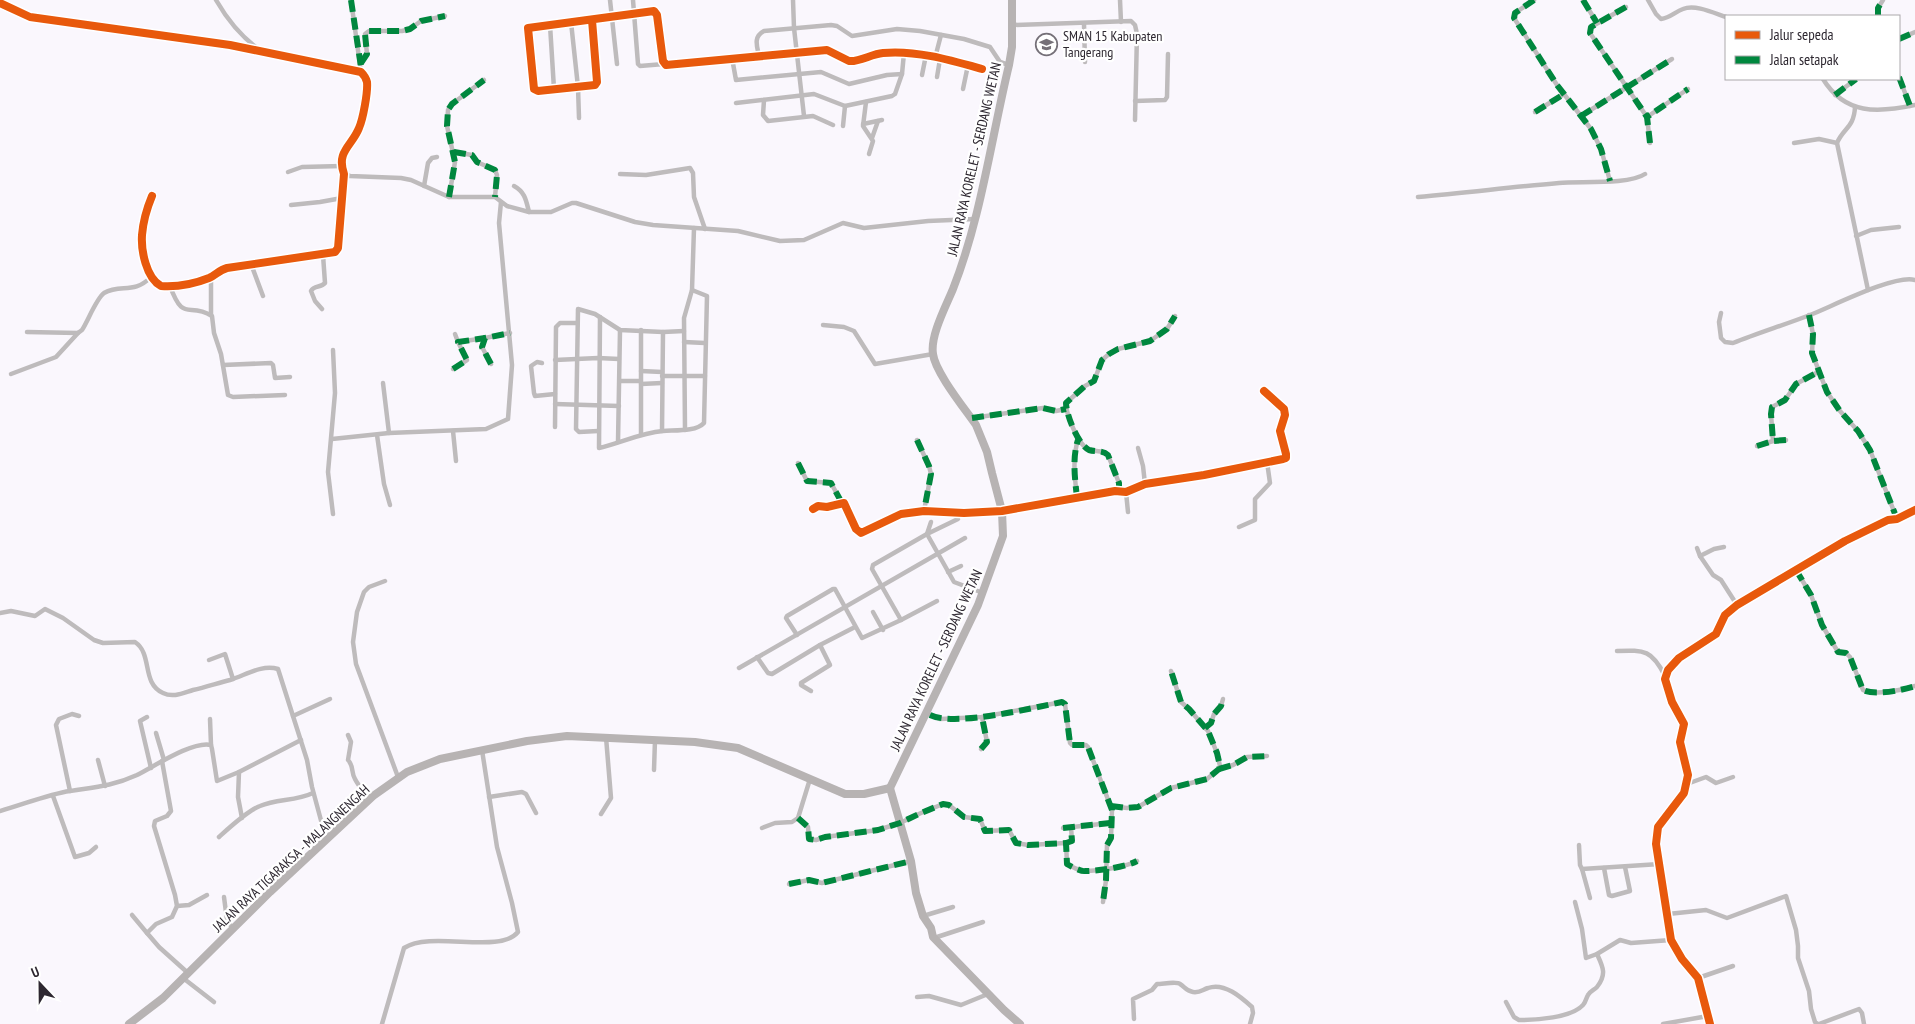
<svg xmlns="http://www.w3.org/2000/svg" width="1915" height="1024" font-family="'PT Sans Narrow',sans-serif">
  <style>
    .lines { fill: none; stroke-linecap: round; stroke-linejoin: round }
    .minor { stroke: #bebbbc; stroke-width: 4.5 }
    .primary { stroke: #b7b3b3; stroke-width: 8 }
    .quiet { stroke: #00873e; stroke-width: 6; stroke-dasharray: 12 6; stroke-linecap: butt }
    .cycleway-casing { stroke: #fff; stroke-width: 11 }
    .cycleway { stroke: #e8590c; stroke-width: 8 }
    .labels { text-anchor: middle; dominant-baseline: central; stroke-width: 4.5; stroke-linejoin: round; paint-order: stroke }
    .poi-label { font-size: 14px; fill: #2d2730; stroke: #fff; text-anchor: start }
    .street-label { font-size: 14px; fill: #2d2730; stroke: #fff }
  </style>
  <rect width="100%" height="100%" fill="#faf7fd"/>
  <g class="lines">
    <g class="minor">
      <path d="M216,0C228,21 241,37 261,51"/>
      <polyline points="351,0 361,72"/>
      <polyline points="610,0 617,64"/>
      <polyline points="633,0 638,64 640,66 664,64"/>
      <polyline points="793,0 794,28 804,116"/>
      <polyline points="1120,0 1121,22"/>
      <polyline points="1534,0 1515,13 1514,18 1557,85 1591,129 1601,149 1610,181"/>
      <polyline points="1583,0 1597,23"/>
      <path d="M1648,0L1656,14L1661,19C1670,18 1675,12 1683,9C1695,4 1714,13 1726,17"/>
      <path d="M0,3L30,17L230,45L361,72C364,75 366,78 367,82C368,92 363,119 359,128C352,146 336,151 344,174L338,248L335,252L227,268C219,270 216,275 209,278C194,284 177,287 161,286C146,278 141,250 142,235C143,223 147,208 152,196"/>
      <polyline points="1626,7 1591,27 1590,33 1647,117"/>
      <polyline points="1879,16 1878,15 1878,8 1883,0"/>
      <path d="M592,20L597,82L595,85L538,91L534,89L528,28L654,11L657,15L663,61L666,65L827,50L849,61C860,62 871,54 883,53C916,50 950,60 982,69"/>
      <polyline points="571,22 578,87 579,118"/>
      <polyline points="1084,24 1085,62"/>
      <polyline points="550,25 554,89"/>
      <polyline points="1013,25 1131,21 1135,25 1137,34 1135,120"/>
      <polyline points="1899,39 1915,32"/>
      <path d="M759,56C757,46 753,37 764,31L831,25L837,26L852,36L897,29L920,31L964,39L990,47L1000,62L1009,65"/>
      <polyline points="732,58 736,80 821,72 849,84 887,75 902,74"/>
      <polyline points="935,58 941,35"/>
      <polyline points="361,63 367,54 365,34 369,31 402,31 410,29 421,21 445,16"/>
      <polyline points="922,75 926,55"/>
      <polyline points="937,77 940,59"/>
      <polyline points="1899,77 1910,106"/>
      <path d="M1823,79C1845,115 1878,113 1915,105"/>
      <polyline points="963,89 968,65"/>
      <polyline points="1835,95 1856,79"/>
      <polyline points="764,100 763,115 768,121 813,116 833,125"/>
      <polyline points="1135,101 1165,100 1167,97 1168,54"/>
      <polyline points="866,102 863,126 873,141 869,154"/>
      <polyline points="736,103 814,94 845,106 892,96 895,94 902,74 904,53"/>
      <path d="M1855,107C1854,128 1843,128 1837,143L1868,290"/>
      <polyline points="1535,112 1564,94"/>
      <polyline points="1581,116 1672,59"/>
      <polyline points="863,124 882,120"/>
      <polyline points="843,126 845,106"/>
      <polyline points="872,138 878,121"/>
      <polyline points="1650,143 1647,117 1688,89"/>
      <polyline points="1794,143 1819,139 1837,143"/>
      <polyline points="454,152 472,155 477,162 495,170 497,175 495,197"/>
      <polyline points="288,172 302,167 342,166"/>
      <polyline points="344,174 350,176 401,178 411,180 449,197 495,197 507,206 529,212 551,212 572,203 576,203 635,222 653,225 738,231 780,241 804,240 843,223 864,228 928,221 975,219"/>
      <polyline points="620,174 646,175 690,168 693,173 694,197 705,229"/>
      <polyline points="424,186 428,163 432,158 437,157"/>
      <path d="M514,186C525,192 526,200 529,212"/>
      <polyline points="449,197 455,162 447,126 448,110 452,104 484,80"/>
      <path d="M1418,197C1465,193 1512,187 1559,183C1580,181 1629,185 1645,174"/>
      <polyline points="291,205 320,202 342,198"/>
      <polyline points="1856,236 1871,230 1899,227"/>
      <polyline points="251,264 263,296"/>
      <path d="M170,286C184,324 188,301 212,316L214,333L221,354L228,395L233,397L285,395"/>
      <path d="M322,309L315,301L311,291C314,285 321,288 325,283L323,255"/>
      <path d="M1721,313L1719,322L1721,338L1725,342L1733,343C1758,333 1784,325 1810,315C1831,307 1895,274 1915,280"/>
      <polyline points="211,314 211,277"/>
      <polyline points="1809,315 1813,334 1812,353 1827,392 1840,411 1858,431 1870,450 1897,519"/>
      <path d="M600,317L599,448C621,443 640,433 663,431C674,430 696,432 704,423L707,296L692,290"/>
      <polyline points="823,325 844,327 854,331 875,364 933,354"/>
      <path d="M27,332L78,333L82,330C88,321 96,299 104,293C121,283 133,295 151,277"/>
      <polyline points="455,334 458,342"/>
      <polyline points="684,342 705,343"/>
      <polyline points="333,350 335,393 328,472 333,514"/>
      <polyline points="555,360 598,358 619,359"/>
      <polyline points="542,363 537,362 531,366 534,393 535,396 555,394"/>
      <polyline points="491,364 482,347 485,338 510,333"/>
      <polyline points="223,365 271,363 273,365 275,378 290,377"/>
      <polyline points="453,369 467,360 458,342 485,338"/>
      <polyline points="641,371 662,372"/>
      <polyline points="11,374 56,357 78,333"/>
      <polyline points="662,376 705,376"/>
      <polyline points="620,381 640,381"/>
      <polyline points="383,383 389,433"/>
      <polyline points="641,384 662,383"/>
      <polyline points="555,404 619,406"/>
      <polyline points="972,418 1043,408 1056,411 1066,409"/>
      <polyline points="555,427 556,327 560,323 577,323"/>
      <polyline points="685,430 684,318 692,290 694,228"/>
      <polyline points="453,431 456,461"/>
      <polyline points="598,431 579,432 576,429 578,309 595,314 620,330 663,332 684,331"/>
      <polyline points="662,431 663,332"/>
      <polyline points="641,434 641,330"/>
      <polyline points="377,435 384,484 390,505"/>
      <polyline points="332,439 389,433 486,429 508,419 512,365 499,223 501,202"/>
      <polyline points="917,440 929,466 931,474 924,511"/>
      <polyline points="1786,440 1773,441 1771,414 1772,407 1785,400 1796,384 1818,372"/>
      <polyline points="618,442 620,330"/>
      <polyline points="1757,446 1773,441"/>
      <polyline points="1138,448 1143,466 1145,484"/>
      <polyline points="798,463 807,481 831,483 842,503"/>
      <path d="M1115,491L1119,488V483L1108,455C1103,450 1096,452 1089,450C1078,445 1066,414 1066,403L1085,386L1094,381L1102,360L1109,354L1118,349L1150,341L1167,329L1175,316"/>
      <polyline points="1126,492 1128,512"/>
      <path d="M1077,498C1075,479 1072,458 1078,440"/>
      <polyline points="813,509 818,506 827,507 844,503 856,529 861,533 901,514 924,511 964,513 1002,511 1115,491 1126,492 1145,484 1204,475 1283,459 1286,458 1286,454 1280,431 1285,415 1284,409 1264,391"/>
      <polyline points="931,522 927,534 954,582 983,593"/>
      <polyline points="1239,527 1255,520 1255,499 1270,483 1267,462"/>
      <polyline points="1724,547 1714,549 1700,556 1713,575 1721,580 1737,605"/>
      <polyline points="1697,548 1700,556"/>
      <path d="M1796,570L1811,595L1822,625L1838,652L1846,653L1850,657L1863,690C1875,696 1903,690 1915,686"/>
      <polyline points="948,572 961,566"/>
      <polyline points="385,581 369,587 364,592 357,612 353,642 356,664 398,777"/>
      <polyline points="873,612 883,630"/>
      <path d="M0,613L11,611L35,616L45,609L63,618L94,640L103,643L135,642C153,654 141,683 163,693C173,698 183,693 193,690C206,687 218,683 230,680C246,675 262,664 278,669L307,760L312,787L326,839"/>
      <polyline points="901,620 872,569 873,565 927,534 958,519"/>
      <polyline points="797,635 786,618 787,616 833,589 835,589 862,638 901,620 937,601"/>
      <path d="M1617,651C1645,650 1652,650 1665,676"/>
      <polyline points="757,657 768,673 772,674 820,645 855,627"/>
      <polyline points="209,660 225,654 233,679"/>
      <polyline points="739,668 965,538"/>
      <polyline points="811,691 801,685 801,683 830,665 820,645"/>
      <polyline points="926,713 940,719 982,717 1062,702 1065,704 1070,743 1072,745 1086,745 1088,747 1112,810 1111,838 1107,845 1106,880 1103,902"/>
      <polyline points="293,716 330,699"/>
      <polyline points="147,717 140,721 151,768"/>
      <polyline points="210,719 211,745"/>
      <polyline points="1205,728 1211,723 1214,714 1221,706 1223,699"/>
      <polyline points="156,733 164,760"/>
      <path d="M348,735L351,742L348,760C354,766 351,773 355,779C359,787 365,792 369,800"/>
      <polyline points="981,749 987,742 982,717"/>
      <polyline points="98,760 105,786"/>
      <polyline points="162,761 171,811 167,816 155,821 154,826 175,895 177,906 172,917 156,924 147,933 159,947 188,973"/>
      <polyline points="1219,769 1233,765 1247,757 1267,756"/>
      <polyline points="654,770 655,740"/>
      <polyline points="239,772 238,797 242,818"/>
      <polyline points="1687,784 1706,777 1716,783 1733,777"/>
      <polyline points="70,791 56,725 59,719 72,714 79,716"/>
      <polyline points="53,796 75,857 89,853 96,847"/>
      <polyline points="489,797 522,792 526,794 536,813"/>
      <polyline points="1111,806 1127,808 1138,807 1171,788 1207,779 1219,769 1220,766 1217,753 1208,731 1189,709 1181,702 1171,671"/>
      <path d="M0,811C22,805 49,794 70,791C96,787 113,786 137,775C153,767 194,740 211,745L212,749L217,781L239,772L301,740"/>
      <polyline points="601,814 611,798 606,737"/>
      <path d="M798,818L808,827L809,839L816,840L825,837L878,830L900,823L921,813L943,804L949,805L964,817L980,819L985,831L1009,830L1016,843L1028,845L1066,843L1067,864C1070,866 1082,872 1085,871C1098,871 1126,867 1137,861"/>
      <polyline points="762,828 775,823 792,822 798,818 810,779"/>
      <polyline points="1063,828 1110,823"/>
      <path d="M219,837C230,827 247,811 260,806C277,799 296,801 313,793"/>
      <polyline points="1066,843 1072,841 1071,827"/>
      <polyline points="1579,845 1580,865 1582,869 1660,864"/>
      <polyline points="1604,868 1609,895 1612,896 1630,891 1625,867"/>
      <polyline points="1582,869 1590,898"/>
      <polyline points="789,884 809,880 822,883 911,861"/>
      <polyline points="224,897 227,920 233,929"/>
      <polyline points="1575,902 1582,929 1586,958 1597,954 1620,940 1631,943 1671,940"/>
      <polyline points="177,906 189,905 207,895"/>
      <polyline points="1668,914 1706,910 1727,918 1786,896 1796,930 1798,946 1798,958 1809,991 1811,1009 1815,1022 1818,1024"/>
      <polyline points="132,915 147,933"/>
      <polyline points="923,916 953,907"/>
      <polyline points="934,938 983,922"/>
      <polyline points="183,978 214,1002"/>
      <polyline points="1698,978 1733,966"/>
      <polyline points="917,997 929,996 961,1005 988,994"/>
      <path d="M1506,1002L1514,1017L1519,1020C1536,1020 1571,1018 1583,1005C1586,1002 1586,998 1588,995C1590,991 1594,990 1597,987C1607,974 1603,967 1597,954"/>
      <path d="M1134,1019L1133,999L1152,990L1157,984C1163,984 1177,981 1180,984C1185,987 1186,991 1193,992C1200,993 1202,990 1208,988C1224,982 1241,997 1252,1007L1253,1013L1250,1024"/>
      <path d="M382,1024L404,948C432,930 499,955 518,932L512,903L497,847L482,750"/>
      <polyline points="1663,1024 1708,1016"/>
      <polyline points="1710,1024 1698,978 1682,959 1671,940 1656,844 1658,827 1684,793 1688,775 1680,742 1684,724 1672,702 1665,679 1668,670 1679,658 1716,634 1725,615 1737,605 1845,541 1888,520 1897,519 1915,510"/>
      <polyline points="1819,1024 1859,1009 1862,1013 1864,1024"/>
    </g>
    <g class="primary">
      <path d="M890,788L978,605L1003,536L1002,511L992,473L987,452L976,425C965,409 935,372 933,354C930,336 946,306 953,289C981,218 991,140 1009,65L1012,47V0"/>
      <polyline points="890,788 911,861 916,893 923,916 931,928 933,937 1004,1010 1020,1024"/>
      <polyline points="129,1024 163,998 270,892 373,796 407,772 440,759 527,741 567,736 695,742 738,748 845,794 864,794 890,788"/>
    </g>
    <g class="quiet">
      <polyline points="351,0 361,67"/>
      <polyline points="1534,0 1515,13 1514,18 1557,85 1591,129 1601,149 1610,181"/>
      <polyline points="1583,0 1597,23"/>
      <polyline points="1626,7 1591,27 1590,33 1647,117"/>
      <polyline points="1879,16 1878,15 1878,8 1883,0"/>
      <polyline points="1899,39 1915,32"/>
      <polyline points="361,63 367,54 365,34 369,31 402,31 410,29 421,21 445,16"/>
      <polyline points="1899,77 1910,106"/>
      <polyline points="1835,95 1856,79"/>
      <polyline points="1535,112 1564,94"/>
      <polyline points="1581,116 1672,59"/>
      <polyline points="1650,143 1647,117 1688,89"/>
      <polyline points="454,152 472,155 477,162 495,170 497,175 495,197"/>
      <polyline points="449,197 455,162 447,126 448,110 452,104 484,80"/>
      <polyline points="1809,315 1813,334 1812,353 1827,392 1840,411 1858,431 1870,450 1897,519"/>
      <polyline points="491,364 482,347 485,338 510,333"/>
      <polyline points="453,369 467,360 458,342 485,338"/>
      <polyline points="972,418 1043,408 1056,411 1066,409"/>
      <polyline points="917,440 929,466 931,474 924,511"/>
      <polyline points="1786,440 1773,441 1771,414 1772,407 1785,400 1796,384 1818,372"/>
      <polyline points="1757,446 1773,441"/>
      <polyline points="798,463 807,481 831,483 842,503"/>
      <path d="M1115,491L1119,488V483L1108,455C1103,450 1096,452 1089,450C1078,445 1066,414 1066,403L1085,386L1094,381L1102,360L1109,354L1118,349L1150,341L1167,329L1175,316"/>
      <path d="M1077,498C1075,479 1072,458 1078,440"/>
      <path d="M1796,570L1811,595L1822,625L1838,652L1846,653L1850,657L1863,690C1875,696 1903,690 1915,686"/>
      <path d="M930,715C955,727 1032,708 1062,702L1065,704L1070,743L1072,745H1086L1088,747L1112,810L1111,838L1107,845L1106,880L1103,902"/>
      <polyline points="1205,728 1211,723 1214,714 1221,706 1223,699"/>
      <polyline points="981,749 987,742 982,717"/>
      <polyline points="1219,769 1233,765 1247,757 1267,756"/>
      <polyline points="1111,806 1127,808 1138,807 1171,788 1207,779 1219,769 1220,766 1217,753 1208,731 1189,709 1181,702 1171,671"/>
      <path d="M798,818L808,827L809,839L816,840L825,837L878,830L900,823L921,813L943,804L949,805L964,817L980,819L985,831L1009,830L1016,843L1028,845L1066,843L1067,864C1070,866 1082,872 1085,871C1098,871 1126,867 1137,861"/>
      <polyline points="1063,828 1110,823"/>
      <polyline points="1066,843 1072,841 1071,827"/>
      <polyline points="789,884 809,880 822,883 911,861"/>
    </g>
    <defs>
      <g id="cycleway">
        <path d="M0,3L30,17L230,45L361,72C364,75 366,78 367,82C368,92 363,119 359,128C352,146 336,151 344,174L338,248L335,252L227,268C219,270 216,275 209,278C194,284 177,287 161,286C146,278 141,250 142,235C143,223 147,208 152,196"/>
        <path d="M592,20L597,82L595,85L538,91L534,89L528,28L654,11L657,15L663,61L666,65L827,50L849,61C860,62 871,54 883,53C916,50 950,60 982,69"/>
        <polyline points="813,509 818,506 827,507 844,503 856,529 861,533 901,514 924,511 964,513 1002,511 1115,491 1126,492 1145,484 1204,475 1283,459 1286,458 1286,454 1280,431 1285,415 1284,409 1264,391"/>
        <polyline points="1710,1024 1698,978 1682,959 1671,940 1656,844 1658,827 1684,793 1688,775 1680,742 1684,724 1672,702 1665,679 1668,670 1679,658 1716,634 1725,615 1737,605 1845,541 1888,520 1897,519 1915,510"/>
      </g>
    </defs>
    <use href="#cycleway" class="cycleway-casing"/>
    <use href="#cycleway" class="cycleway"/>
  </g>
  <defs>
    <symbol id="school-ring" viewBox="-11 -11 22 22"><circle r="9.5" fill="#fff" stroke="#757078" stroke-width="1.5"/><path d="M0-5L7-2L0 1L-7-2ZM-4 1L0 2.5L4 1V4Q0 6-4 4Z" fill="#757078"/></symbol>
  </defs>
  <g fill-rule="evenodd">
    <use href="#school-ring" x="1034" y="32" width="25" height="25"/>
  </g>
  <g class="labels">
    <g class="poi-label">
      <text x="1063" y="36">SMAN 15 Kabupaten<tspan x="1063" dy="16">Tangerang</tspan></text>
    </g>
    <g class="street-label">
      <text transform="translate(974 159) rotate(-77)">JALAN RAYA KORELET - SERDANG WETAN</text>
      <text transform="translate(936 660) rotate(-65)">JALAN RAYA KORELET - SERDANG WETAN</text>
      <text transform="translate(291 858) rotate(-43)">JALAN RAYA TIGARAKSA - MALANGNENGAH</text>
    </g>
  </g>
  <rect x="1725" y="15" width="175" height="65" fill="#ffffff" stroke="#aba9ac"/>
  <rect x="1735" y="31" width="25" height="8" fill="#e8590c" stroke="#aba9ac"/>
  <text x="1770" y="40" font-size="15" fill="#2d2730">Jalur sepeda</text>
  <rect x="1735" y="56" width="25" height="8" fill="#00873e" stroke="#aba9ac"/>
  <text x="1770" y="65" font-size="15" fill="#2d2730">Jalan setapak</text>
  <g transform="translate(40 984) rotate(338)" stroke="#ffffff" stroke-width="4" paint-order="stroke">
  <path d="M0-4L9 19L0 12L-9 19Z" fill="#2d2730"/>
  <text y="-8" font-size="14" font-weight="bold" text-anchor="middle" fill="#2d2730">U</text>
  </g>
</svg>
